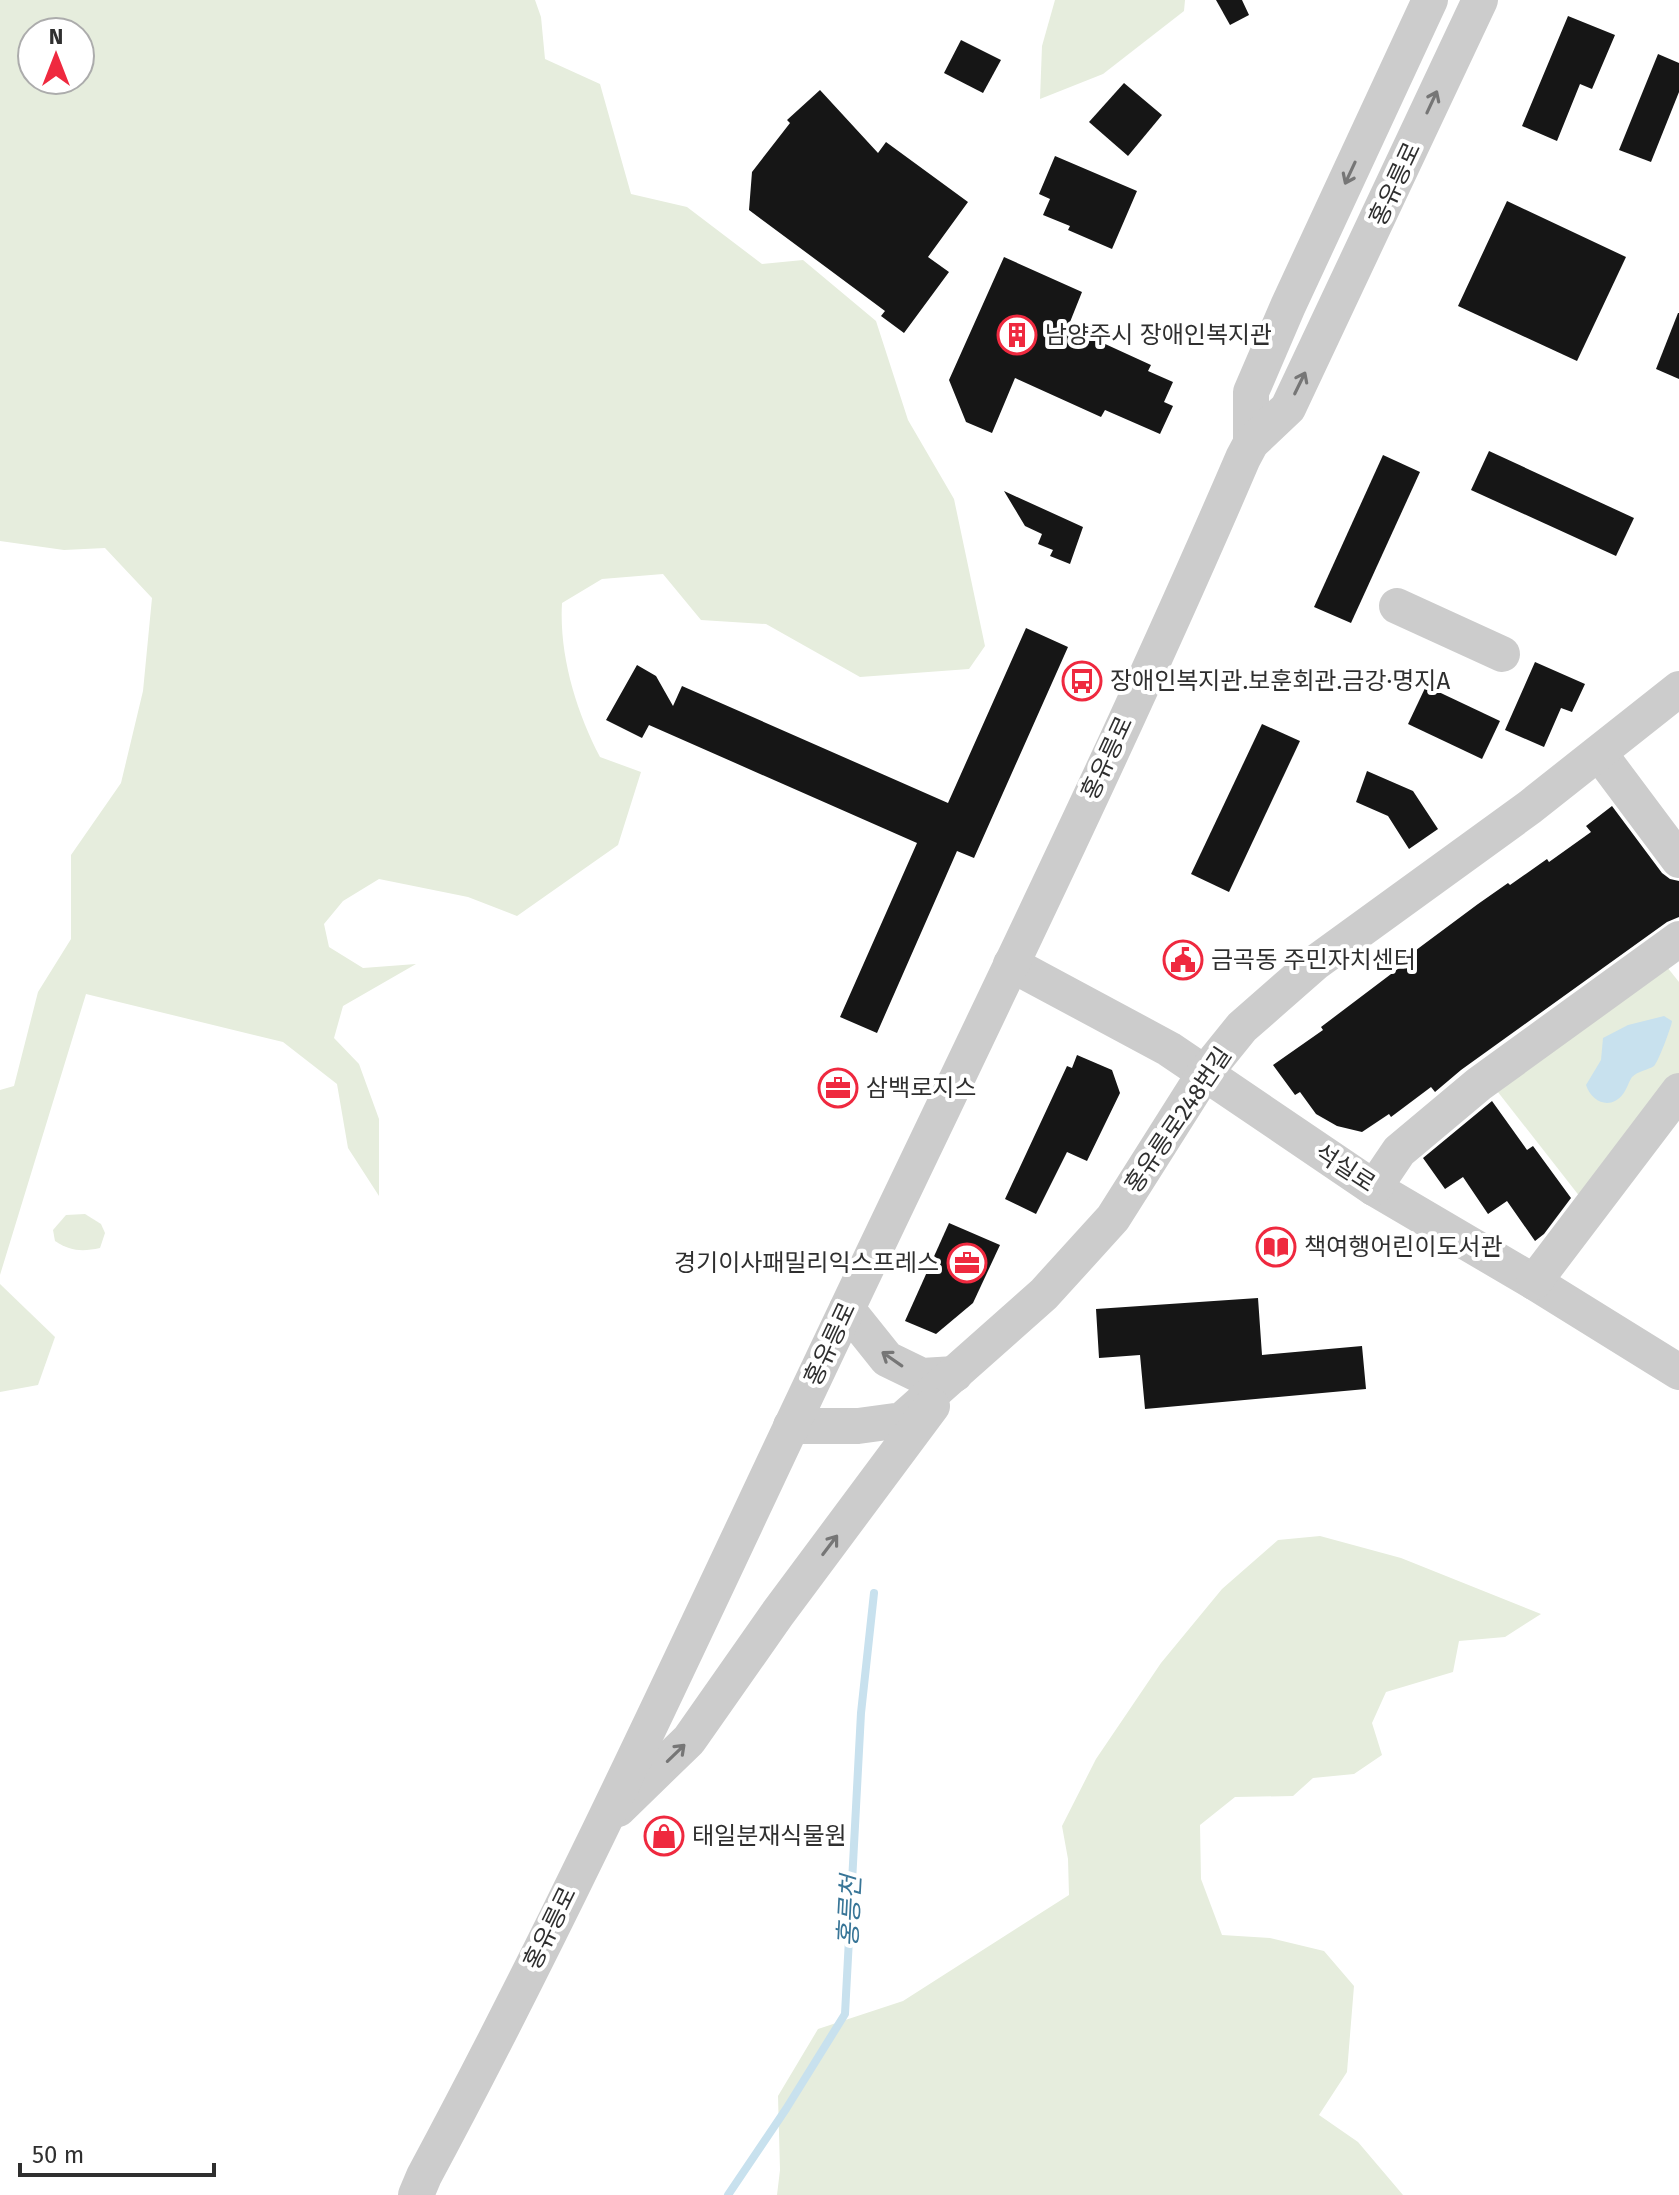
<svg xmlns="http://www.w3.org/2000/svg" width="1679" height="2195" font-family="'Fira Sans','Noto Sans KR',sans-serif">
  <style>
    .green { fill: #e6eddd; fill-rule: evenodd }
    .water { fill: #c8e1ee }
    .lines { fill: none; stroke-linecap: round; stroke-linejoin: round }
    .stream { stroke: #c8e1ee; stroke-width: 8 }
    .building { fill: #161616 }
    .minor { stroke: #ccc; stroke-width: 36 }
    .oneway { stroke: #767676 }
    .labels { text-anchor: middle; dominant-baseline: central; stroke-width: 8; stroke-linejoin: round; paint-order: stroke }
    .street-label { font-size: 24px; fill: #2f2f2f; stroke: #fff }
    .poi-label { font-size: 24px; fill: #2f2f2f; stroke: #fff; text-anchor: start }
    .water-label { font-size: 26px; font-style: italic; fill: #387597; stroke: #fff }
  </style>
  <rect width="100%" height="100%" fill="#fff"/>
  <g class="green">
    <path d="M0,0H535L541,17L545,59L600,84L631,194L687,207L762,264L803,260L876,321L908,420L954,499L985,646L969,669L860,677L766,624L701,620L663,574L602,579L562,603C559,655 576,711 600,757L641,772L618,845L517,916L468,897L379,879L343,901L324,924L329,947L363,968L416,964L343,1006L334,1038L359,1064L379,1119V1196L348,1148L337,1084L283,1042L86,994L0,1275V1090L14,1086L38,992L71,939V855L121,783L143,691L152,598L105,548L64,550L0,541ZM32,32H80V80H32Z"/>
    <polygon points="1055,0 1185,0 1184,11 1103,74 1040,99 1042,46"/>
    <polygon points="1663,962 1679,982 1679,1076 1584,1202 1494,1087"/>
    <path d="M85,1214L101,1224L105,1233L100,1248C82,1252 70,1251 55,1241L53,1230L66,1215Z"/>
    <polygon points="0,1284 55,1337 38,1385 0,1392"/>
    <polygon points="1320,1536 1401,1558 1541,1614 1505,1637 1459,1641 1453,1672 1386,1692 1372,1723 1382,1755 1354,1774 1313,1778 1293,1796 1235,1797 1200,1825 1201,1879 1222,1935 1270,1938 1324,1951 1354,1986 1347,2072 1319,2115 1358,2142 1403,2195 777,2195 780,2170 778,2096 818,2029 903,2001 1069,1895 1068,1859 1062,1826 1096,1759 1161,1663 1222,1589 1278,1540"/>
  </g>
  <path class="water" d="M1664,1016L1672,1021C1672,1025 1658,1063 1654,1066C1648,1070 1638,1071 1632,1077C1629,1081 1627,1089 1623,1094C1611,1110 1592,1103 1586,1085L1601,1060L1603,1038L1628,1025Z"/>
  <g class="lines">
    <polyline class="stream" points="728,2195 786,2109 845,2014 861,1713 874,1593"/>
  </g>
  <g class="building">
    <polygon points="1216,0 1242,0 1249,15 1230,25"/>
    <polygon points="1568,16 1615,35 1592,89 1580,84 1557,141 1522,126"/>
    <polygon points="961,40 1001,60 983,93 944,73"/>
    <polygon points="1658,54 1679,63 1679,92 1651,162 1619,150"/>
    <polygon points="1124,83 1162,115 1128,156 1089,122"/>
    <polygon points="820,90 878,153 886,142 968,202 928,257 949,272 904,333 881,316 885,311 749,210 752,172 790,123 787,120"/>
    <polygon points="1055,156 1137,191 1112,249 1068,230 1070,226 1043,215 1050,199 1039,194"/>
    <polygon points="1507,201 1626,257 1577,361 1458,306"/>
    <polygon points="1004,257 1082,292 1068,327 1151,365 1148,371 1173,382 1164,402 1173,406 1160,434 1105,410 1101,417 1015,378 992,433 966,422 949,380"/>
    <polygon points="1678,313 1679,313 1679,379 1656,369"/>
    <polygon points="1489,451 1634,518 1616,556 1471,490"/>
    <polygon points="1383,455 1420,472 1351,623 1314,607"/>
    <polygon points="1004,491 1083,527 1070,564 1050,556 1053,550 1038,544 1042,534 1025,526"/>
    <polygon points="1026,628 1068,647 974,858 957,851 877,1033 840,1017 917,843 649,725 642,738 606,720 637,665 656,676 673,706 682,686 948,803"/>
    <polygon points="1535,662 1585,684 1572,712 1561,708 1544,747 1505,730"/>
    <polygon points="1426,686 1500,721 1482,759 1408,724"/>
    <polygon points="1262,724 1300,741 1229,892 1191,874"/>
    <polygon points="1367,771 1413,791 1438,829 1409,849 1388,816 1356,802"/>
    <polygon points="1612,806 1662,873 1670,879 1679,881 1679,917 1667,922 1461,1070 1435,1092 1431,1087 1391,1117 1389,1114 1362,1132 1337,1126 1316,1114 1300,1092 1295,1095 1273,1065 1323,1030 1321,1027 1403,965 1400,962 1478,904 1508,883 1510,885 1547,859 1549,862 1591,832 1586,826"/>
    <polygon points="1077,1055 1112,1070 1120,1093 1087,1161 1067,1152 1036,1214 1005,1199 1067,1066 1072,1068"/>
    <polygon points="1492,1101 1527,1150 1533,1146 1571,1198 1544,1234 1535,1241 1507,1201 1488,1214 1463,1177 1445,1189 1423,1158"/>
    <polygon points="949,1223 1000,1245 973,1303 936,1334 905,1321"/>
    <polygon points="1258,1298 1262,1355 1362,1346 1366,1389 1145,1409 1140,1355 1099,1358 1096,1309"/>
  </g>
  <g class="lines">
    <g class="minor">
      <polyline points="1251,443 1251,392 1288,306 1430,0"/>
      <polyline points="1397,606 1502,654"/>
      <polyline points="1599,753 1679,860"/>
      <polyline points="1011,964 1169,1049 1374,1188 1534,1282 1679,1372"/>
      <polyline points="1374,1188 1399,1151 1479,1084 1679,939"/>
      <polyline points="1534,1282 1679,1091"/>
      <polyline points="847,1309 887,1359 922,1376 955,1374"/>
      <polyline points="791,1426 858,1426 902,1420 1044,1294 1113,1218 1204,1074 1242,1027 1315,963 1530,807 1679,689"/>
      <polyline points="618,1809 689,1740 778,1613 932,1406"/>
      <path d="M416,2195L424,2176C572,1901 701,1616 835,1334C973,1043 1116,754 1243,458L1251,443L1288,408L1480,0"/>
    </g>
  </g>
  <defs><path id="oneway-shaft" d="M-6 0H5M1.5-3L5.5 0L1.5 3" fill="none" stroke-width="1.6" stroke-linecap="round" stroke-linejoin="round" transform="scale(2)"/></defs>
  <g class="oneway">
    <use href="#oneway-shaft" transform="translate(1432 102) rotate(-65)"/>
    <use href="#oneway-shaft" transform="translate(1350 173) rotate(115)"/>
    <use href="#oneway-shaft" transform="translate(1300 383) rotate(-64)"/>
    <use href="#oneway-shaft" transform="translate(892 1359) rotate(-145)"/>
    <use href="#oneway-shaft" transform="translate(830 1545) rotate(-53)"/>
    <use href="#oneway-shaft" transform="translate(676 1753) rotate(-44)"/>
  </g>
  <defs>
    <symbol id="building-ring" viewBox="-11 -11 22 22"><circle r="9.5" fill="#fff" stroke="#ef293f" stroke-width="1.5"/><path d="M-4-6H4V6H1V3H-1V6H-4ZM-2.5-4.3h1.7v1.8h-1.7ZM.8-4.3h1.7v1.8H.8ZM-2.5-1h1.7V.8h-1.7ZM.8-1h1.7V.8H.8Z" fill="#ef293f"/></symbol>
    <symbol id="bus-ring" viewBox="-11 -11 22 22"><circle r="9.5" fill="#fff" stroke="#ef293f" stroke-width="1.5"/><path d="M-5-6H5V4H4V6H2V4H-2V6H-4V4H-5ZM-3.5-4V0h7V-4ZM-3.5 1.2v1.5H-2V1.2ZM2 1.2v1.5H3.5V1.2Z" fill="#ef293f"/></symbol>
    <symbol id="civic-ring" viewBox="-11 -11 22 22"><circle r="9.5" fill="#fff" stroke="#ef293f" stroke-width="1.5"/><path d="M-.6-6.5H3V-4.5H.6V-3L4-1V1h2V6H-6V1h2V-1L-.6-3ZM-1.2 2.5V6h2.4V2.5Z" fill="#ef293f"/></symbol>
    <symbol id="office-ring" viewBox="-11 -11 22 22"><circle r="9.5" fill="#fff" stroke="#ef293f" stroke-width="1.5"/><path d="M-6-3h4V-5.5h4V-3h4V5H-6ZM-1-4.5V-3h2v-1.5ZM-6 0V1H6V0Z" fill="#ef293f"/></symbol>
    <symbol id="library-ring" viewBox="-11 -11 22 22"><circle r="9.5" fill="#fff" stroke="#ef293f" stroke-width="1.5"/><path d="M-6-4Q-3-5.5-.7-3.5V5Q-3 3-6 4ZM6-4Q3-5.5 .7-3.5V5Q3 3 6 4Z" fill="#ef293f"/></symbol>
    <symbol id="shop-ring" viewBox="-11 -11 22 22"><circle r="9.5" fill="#fff" stroke="#ef293f" stroke-width="1.5"/><path d="M-5-2.5h2.3a2.7 3.5 0 0 1 5.4 0H5L5.5 6h-11ZM-1.5-2.5h3a1.5 2.3 0 0 0-3 0Z" fill="#ef293f"/></symbol>
  </defs>
  <g fill-rule="evenodd">
    <use href="#building-ring" x="995" y="313" width="44" height="44"/>
    <use href="#bus-ring" x="1060" y="659" width="44" height="44"/>
    <use href="#civic-ring" x="1161" y="938" width="44" height="44"/>
    <use href="#office-ring" x="816" y="1066" width="44" height="44"/>
    <use href="#library-ring" x="1254" y="1225" width="44" height="44"/>
    <use href="#office-ring" x="945" y="1241" width="44" height="44"/>
    <use href="#shop-ring" x="642" y="1814" width="44" height="44"/>
  </g>
  <g class="labels">
    <g class="street-label">
      <text transform="translate(1395 184) rotate(-65)">홍유릉로</text>
      <text transform="translate(1107 758) rotate(-65)">홍유릉로</text>
      <text transform="translate(1178 1120) rotate(-56)">홍유릉로248번길</text>
      <text transform="translate(1345 1168) rotate(33)">석실로</text>
      <text transform="translate(830 1344) rotate(-65)">홍유릉로</text>
      <text transform="translate(550 1928) rotate(-64)">홍유릉로</text>
    </g>
    <g class="poi-label">
      <text x="1045" y="335">남양주시 장애인복지관</text>
      <text x="1110" y="681">장애인복지관.보훈회관.금강·명지A</text>
      <text x="1211" y="960">금곡동 주민자치센터</text>
      <text x="866" y="1088">삼백로지스</text>
      <text x="1304" y="1247">책여행어린이도서관</text>
      <text x="939" y="1263" text-anchor="end">경기이사패밀리익스프레스</text>
      <text x="692" y="1836">태일분재식물원</text>
    </g>
    <g class="water-label">
      <text transform="translate(850 1911) rotate(-87)">홍릉천</text>
    </g>
  </g>
  <g transform="translate(56 56)"><circle r="38" fill="#ffffff" stroke="#acacac" stroke-width="2"/>
  <path d="M0-6L14 30L0 20L-14 30Z" fill="#ef293f"/>
  <text y="-12" font-size="22" font-weight="bold" text-anchor="middle" fill="#2f2f2f">N</text>
  </g>
  <path d="M20 2163v12h194v-12" fill="none" stroke="#2f2f2f" stroke-width="4"/>
  <text x="32" y="2163" font-size="24" fill="#2f2f2f" stroke="#ffffff" stroke-width="6" paint-order="stroke">50 m</text>
</svg>
